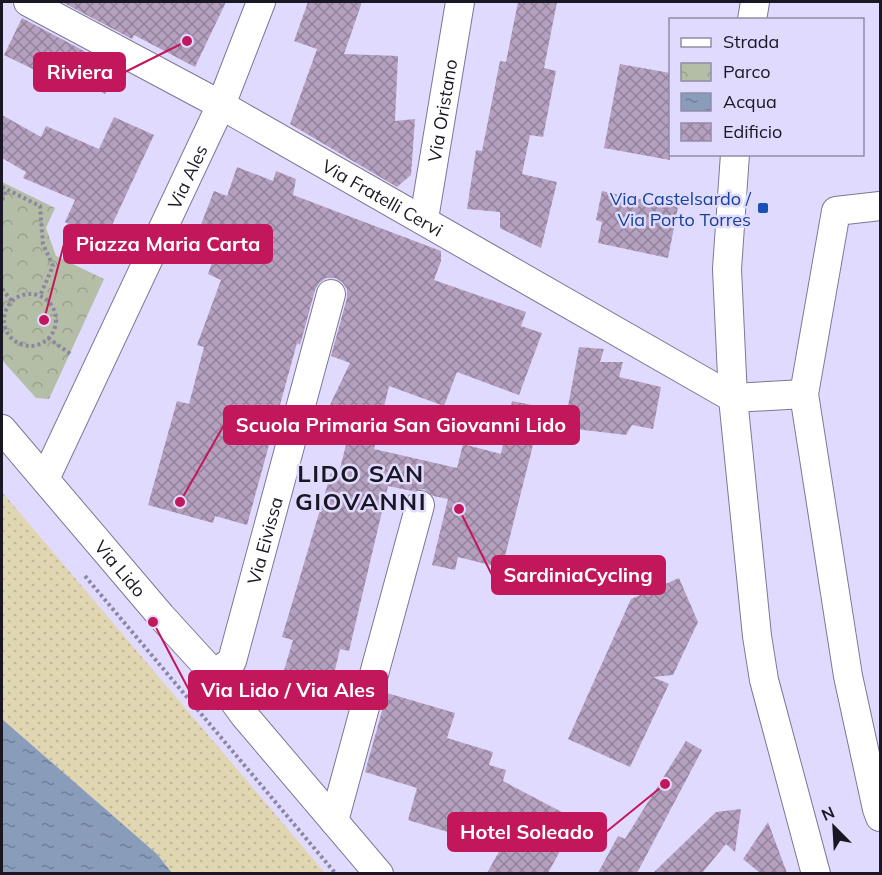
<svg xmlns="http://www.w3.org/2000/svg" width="882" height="875" font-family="Mulish,sans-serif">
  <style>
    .sand { fill: url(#sand-dots) }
    .park { fill: url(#park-crowns) }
    .water { fill: url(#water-ripples) }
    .building { fill: url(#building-cross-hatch) }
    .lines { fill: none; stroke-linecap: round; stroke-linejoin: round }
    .minor-casing { stroke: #7d7797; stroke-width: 30 }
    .path { stroke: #8b87a1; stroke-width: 4; stroke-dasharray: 3 3; stroke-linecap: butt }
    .minor { stroke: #fff; stroke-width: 28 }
    .transit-dot { fill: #1a4fb4; stroke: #e0dafe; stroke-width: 2 }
    .labels { text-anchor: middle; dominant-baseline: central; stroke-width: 5; stroke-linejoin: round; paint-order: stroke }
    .street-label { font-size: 18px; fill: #1a1724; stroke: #e0dafe }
    .transit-label { font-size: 18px; fill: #164399; stroke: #e0dafe; text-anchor: end }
    .district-label { font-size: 24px; font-weight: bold; letter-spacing: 1.5px; fill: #1a1724; stroke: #e0dafe }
    .leader { fill: none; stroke: #c2185b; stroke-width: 2 }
    .callout-dot { fill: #c2185b; stroke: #e0dafe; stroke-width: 2 }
    .callout { fill: #c2185b; stroke: #c2185b; stroke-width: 2 }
    .callout-label { font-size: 20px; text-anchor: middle; font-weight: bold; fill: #fff }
  </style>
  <defs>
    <pattern id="sand-dots" width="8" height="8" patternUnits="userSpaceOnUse" patternTransform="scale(1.5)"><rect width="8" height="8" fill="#e0d6b1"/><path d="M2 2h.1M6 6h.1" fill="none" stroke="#c0b798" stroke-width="1.8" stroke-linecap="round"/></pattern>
    <pattern id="park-crowns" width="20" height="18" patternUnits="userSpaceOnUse" patternTransform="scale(1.5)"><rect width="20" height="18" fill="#b4bda5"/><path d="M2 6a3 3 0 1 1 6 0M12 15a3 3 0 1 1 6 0" fill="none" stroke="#9aa28e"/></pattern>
    <pattern id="water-ripples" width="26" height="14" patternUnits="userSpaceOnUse" patternTransform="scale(1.5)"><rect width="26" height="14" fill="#899dba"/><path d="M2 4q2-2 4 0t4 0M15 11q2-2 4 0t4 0" fill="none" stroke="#6f7f97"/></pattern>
    <pattern id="building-cross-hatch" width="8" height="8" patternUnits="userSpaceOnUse" patternTransform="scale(1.5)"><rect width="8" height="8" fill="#b5a1bf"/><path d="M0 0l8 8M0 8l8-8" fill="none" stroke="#92829b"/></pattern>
  </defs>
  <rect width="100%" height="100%" fill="#e0dafe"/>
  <polygon class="sand" points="2,492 325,873 172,873 157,854 2,719"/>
  <polygon class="park" points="2,182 55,208 46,228 56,256 104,279 49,399 36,398 2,360"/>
  <polygon class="water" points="2,719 157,854 172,873 2,873"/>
  <g class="building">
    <polygon points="62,2 226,2 195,67 134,35 132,39"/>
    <polygon points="308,2 362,2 344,54 398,56 395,121 415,119 411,175 397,187 290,124 317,49 294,41"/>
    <polygon points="518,2 557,2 544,68 556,71 543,137 530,135 522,174 557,182 541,248 500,228 500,212 467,209 476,150 482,151 500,61 506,62"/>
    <polygon points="22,18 118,69 105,94 56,68 51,78 4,55"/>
    <polygon points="620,64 670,73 670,160 604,148"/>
    <polygon points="2,115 41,137 46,126 99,149 114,117 154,135 105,240 65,222 75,200 23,178 26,172 2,158"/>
    <polygon points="237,167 273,181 276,171 296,179 293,195 441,251 441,261 434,280 526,312 521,326 542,333 519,395 457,372 444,406 389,386 374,449 457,468 463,444 501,454 512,401 567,412 579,347 604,349 600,362 623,362 619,377 661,387 653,429 632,425 626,435 567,428 565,435 537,429 502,568 458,557 455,570 432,565 448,499 433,496 424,489 412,491 388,486 349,651 340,649 326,708 298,701 301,689 289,691 294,677 282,677 293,640 282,637 331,473 338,477 353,416 328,409 350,363 331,356 347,298 347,289 342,282 335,278 326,278 319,283 315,290 300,345 297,343 247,525 215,516 213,523 148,505 177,401 189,404 204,347 197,345 221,280 208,274 220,240 198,232 214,191 227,196"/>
    <polygon points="602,191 678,207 668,258 598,243 602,222 596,220"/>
    <polygon points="679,578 698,622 673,675 653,677 669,684 630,767 568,739 631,599"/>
    <polygon points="387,693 455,713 447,738 493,752 489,765 506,770 503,781 577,820 548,873 487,873 501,848 408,820 417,788 365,772"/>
    <polygon points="686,741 702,750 637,873 598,873 618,836 625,839"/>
    <polygon points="741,809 735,852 726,844 702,873 653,873 716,812"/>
    <polygon points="768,822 787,873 760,873 743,859"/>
  </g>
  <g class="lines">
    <defs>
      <g id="minor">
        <path id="s1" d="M28,2L221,105L733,398"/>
        <polyline points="752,20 755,2"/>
        <polyline points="735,154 727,269 733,398 757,636 764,680 816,874"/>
        <polyline points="880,206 836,211 804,394 848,676 877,809 880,817"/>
        <path id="s2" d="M424,219L460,2"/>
        <polyline points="733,398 804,394"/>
        <path id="s3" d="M2,429L161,616L214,674L244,715L379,874"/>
        <path id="s4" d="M45,479L221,105L261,2"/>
        <path id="s5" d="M214,674L232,661L331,294"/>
        <polyline points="334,821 420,505"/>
      </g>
    </defs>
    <use href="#minor" class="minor-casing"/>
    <g class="path">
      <polyline points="2,187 40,206 43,244 53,266 40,296"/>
      <polyline points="2,200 7,189"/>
      <polyline points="2,289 12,301"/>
      <circle cx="30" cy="320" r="26"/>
      <polyline points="48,338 72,355"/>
      <polyline points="85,576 336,874"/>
    </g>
    <use href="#minor" class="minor"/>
  </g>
  <rect class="transit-dot" x="757" y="202" width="12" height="12" rx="3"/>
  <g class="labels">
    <g class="street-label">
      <text stroke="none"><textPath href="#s2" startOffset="110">Via Oristano</textPath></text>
      <text stroke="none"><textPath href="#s4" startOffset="334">Via Ales</textPath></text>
      <text stroke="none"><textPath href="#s1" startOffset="405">Via Fratelli Cervi</textPath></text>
      <text stroke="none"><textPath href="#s5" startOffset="147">Via Eivissa</textPath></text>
      <text stroke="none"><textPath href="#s3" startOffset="183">Via Lido</textPath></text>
    </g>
    <g class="transit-label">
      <text x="751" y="198">Via Castelsardo /<tspan x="751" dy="21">Via Porto Torres</tspan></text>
    </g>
    <g class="district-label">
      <text x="361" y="473">LIDO SAN<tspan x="361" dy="28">GIOVANNI</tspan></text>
    </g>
  </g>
  <path class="leader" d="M187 41L125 72M44 320L64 244M180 502L224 425M459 509L492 575M153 622L189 690M665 784L606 832"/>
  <g class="callout-dot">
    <circle cx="187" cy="41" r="6"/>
    <circle cx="44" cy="320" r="6"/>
    <circle cx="180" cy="502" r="6"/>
    <circle cx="459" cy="509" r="6"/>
    <circle cx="153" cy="622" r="6"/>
    <circle cx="665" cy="784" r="6"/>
  </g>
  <g class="callout">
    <rect x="34" y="53" width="91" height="38" rx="6"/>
    <rect x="64" y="225" width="208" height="38" rx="6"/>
    <rect x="224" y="406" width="355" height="38" rx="6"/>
    <rect x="492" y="556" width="173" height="38" rx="6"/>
    <rect x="189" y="671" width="198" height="38" rx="6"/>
    <rect x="448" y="813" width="158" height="38" rx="6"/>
  </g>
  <g class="callout-label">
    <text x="80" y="79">Riviera</text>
    <text x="168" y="251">Piazza Maria Carta</text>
    <text x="401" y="432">Scuola Primaria San Giovanni Lido</text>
    <text x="578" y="582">SardiniaCycling</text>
    <text x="288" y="697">Via Lido / Via Ales</text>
    <text x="527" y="839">Hotel Soleado</text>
  </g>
  <rect width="882" height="875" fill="none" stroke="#1a1724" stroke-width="6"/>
  <rect x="669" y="18" width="195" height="138" fill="#e0dafe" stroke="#918ca7" stroke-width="1.5"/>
  <rect x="681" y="38" width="30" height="9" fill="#ffffff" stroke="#918ca7" stroke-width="1.5"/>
  <text x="723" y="48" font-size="18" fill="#1a1724">Strada</text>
  <rect x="681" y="63" width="30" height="18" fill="url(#park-crowns)" stroke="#918ca7" stroke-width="1.5"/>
  <text x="723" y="78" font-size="18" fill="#1a1724">Parco</text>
  <rect x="681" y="93" width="30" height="18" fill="url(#water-ripples)" stroke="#918ca7" stroke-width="1.5"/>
  <text x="723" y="108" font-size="18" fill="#1a1724">Acqua</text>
  <rect x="681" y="123" width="30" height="18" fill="url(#building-cross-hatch)" stroke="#918ca7" stroke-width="1.5"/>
  <text x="723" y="138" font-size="18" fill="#1a1724">Edificio</text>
  <g transform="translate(834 827) rotate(336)" stroke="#e0dafe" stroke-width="4.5" paint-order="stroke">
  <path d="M0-4.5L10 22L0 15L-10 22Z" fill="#1a1724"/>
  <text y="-9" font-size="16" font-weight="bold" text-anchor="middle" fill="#1a1724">N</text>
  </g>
</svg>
